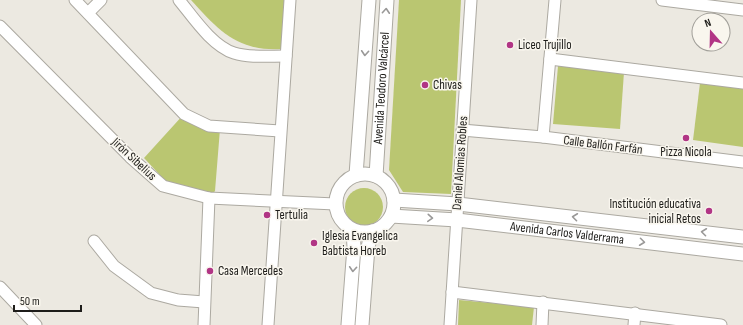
<svg xmlns="http://www.w3.org/2000/svg" width="743" height="325" font-family="'Sofia Sans Condensed',sans-serif">
  <style>
    .green { fill: #bac671 }
    .lines { fill: none; stroke-linecap: round; stroke-linejoin: round }
    .minor-casing { stroke: #aca9a1; stroke-width: 13 }
    .tertiary-casing { stroke: #aca9a1; stroke-width: 15 }
    .minor { stroke: #fff; stroke-width: 11 }
    .tertiary { stroke: #fff; stroke-width: 13 }
    .oneway { stroke: #9a9998 }
    .poi-dot { fill: #b13585; stroke: #f9f6ee; stroke-width: 1.5 }
    .labels { text-anchor: middle; dominant-baseline: central; stroke-width: 3; stroke-linejoin: round; paint-order: stroke }
    .poi-label { font-size: 13px; fill: #1e1d1a; stroke: #f9f6ee; text-anchor: start }
    .street-label { font-size: 13px; fill: #1e1d1a; stroke: #f9f6ee }
  </style>
  <rect width="100%" height="100%" fill="#ece9e1"/>
  <g class="green">
    <path d="M191,0H286L282,49C238,52 218,30 191,0Z"/>
    <polygon points="399,0 461,0 451,194 403,192 389,170"/>
    <polygon points="558,66 624,72 620,129 553,124"/>
    <polygon points="700,83 743,88 743,147 693,140"/>
    <polygon points="184,114 220,129 215,191 209,198 163,186 159,174 144,158"/>
    <circle cx="364" cy="207" r="19"/>
    <polygon points="459,300 534,307 532,325 458,325"/>
  </g>
  <g class="lines">
    <defs>
      <g id="minor">
        <polyline points="75,0 184,114 209,126 280,131"/>
        <path d="M179,0C193,17 212,46 234,53C249,58 269,56 286,56"/>
        <polyline points="662,0 743,10"/>
        <polyline points="88,13 101,0"/>
        <polyline points="0,26 130,157 163,186 209,198 335,204"/>
        <polyline points="550,59 743,83"/>
        <polyline points="462,130 543,137 743,162"/>
        <polyline points="543,137 555,0"/>
        <polyline points="94,241 114,266 151,293 178,300 204,302"/>
        <polyline points="0,287 36,325"/>
        <polyline points="452,292 721,325"/>
        <polyline points="204,325 209,198"/>
        <polyline points="268,325 290,0"/>
        <polyline points="450,325 471,0"/>
        <polyline points="542,325 543,302"/>
        <polyline points="634,325 635,313"/>
      </g>
      <g id="tertiary">
        <circle cx="365" cy="203" r="29"/>
        <polyline points="356,175 369,0"/>
        <path id="s1" d="M376,176L387,0"/>
        <polyline points="394,200 458,204 743,237"/>
        <path id="s2" d="M391,216L457,220L743,254"/>
        <polyline points="348,325 354,247 353,230"/>
        <polyline points="362,325 368,247 372,231"/>
      </g>
    </defs>
    <use href="#minor" class="minor-casing"/>
    <use href="#tertiary" class="tertiary-casing"/>
    <use href="#minor" class="minor"/>
    <use href="#tertiary" class="tertiary"/>
  </g>
  <defs><path id="oneway-chevron" d="M-2-3.5L2.5 0L-2 3.5" fill="none" stroke-width="1.6" stroke-linecap="round" stroke-linejoin="round"/></defs>
  <g class="oneway">
    <use href="#oneway-chevron" transform="translate(386 11) rotate(-86)"/>
    <use href="#oneway-chevron" transform="translate(365 53) rotate(94)"/>
    <use href="#oneway-chevron" transform="translate(575 217) rotate(-173)"/>
    <use href="#oneway-chevron" transform="translate(430 218) rotate(4)"/>
    <use href="#oneway-chevron" transform="translate(704 232) rotate(-173)"/>
    <use href="#oneway-chevron" transform="translate(642 242) rotate(7)"/>
    <use href="#oneway-chevron" transform="translate(353 269) rotate(94)"/>
  </g>
  <g class="poi-dot">
    <circle cx="510" cy="45" r="4"/>
    <circle cx="425" cy="85" r="4"/>
    <circle cx="686" cy="138" r="4"/>
    <circle cx="709" cy="211" r="4"/>
    <circle cx="267" cy="215" r="4"/>
    <circle cx="314" cy="243" r="4"/>
    <circle cx="210" cy="271" r="4"/>
  </g>
  <g class="labels">
    <g class="poi-label">
      <text x="518" y="45">Liceo Trujillo</text>
      <text x="433" y="85">Chivas</text>
      <text x="686" y="152" text-anchor="middle">Pizza Nicola</text>
      <text x="701" y="204" text-anchor="end">Institución educativa<tspan x="701" dy="15">inicial Retos</tspan></text>
      <text x="275" y="215">Tertulia</text>
      <text x="322" y="236">Iglesia Evangelica<tspan x="322" dy="15">Babtista Horeb</tspan></text>
      <text x="218" y="271">Casa Mercedes</text>
    </g>
    <g class="street-label">
      <text stroke="none"><textPath href="#s1" startOffset="88">Avenida Teodoro Valcárcel</textPath></text>
      <text transform="translate(603 145) rotate(7)">Calle Ballón Farfán</text>
      <text transform="translate(134 159) rotate(43)">Jirón Sibelius</text>
      <text transform="translate(460 163) rotate(-86)">Daniel Alomias Robles</text>
      <text stroke="none"><textPath href="#s2" startOffset="177">Avenida Carlos Valderrama</textPath></text>
    </g>
  </g>
  <g transform="translate(711 32) rotate(340)"><circle r="19" fill="#f9f6ee" stroke="#a19f99"/>
  <path d="M0-3L7 15L0 10L-7 15Z" fill="#b13585"/>
  <text y="-6" font-size="11" font-weight="bold" text-anchor="middle" fill="#1e1d1a">N</text>
  </g>
  <path d="M14 305v6h67v-6" fill="none" stroke="#1e1d1a" stroke-width="2"/>
  <text x="20" y="305" font-size="12" fill="#1e1d1a" stroke="#f9f6ee" stroke-width="3" paint-order="stroke">50 m</text>
</svg>
